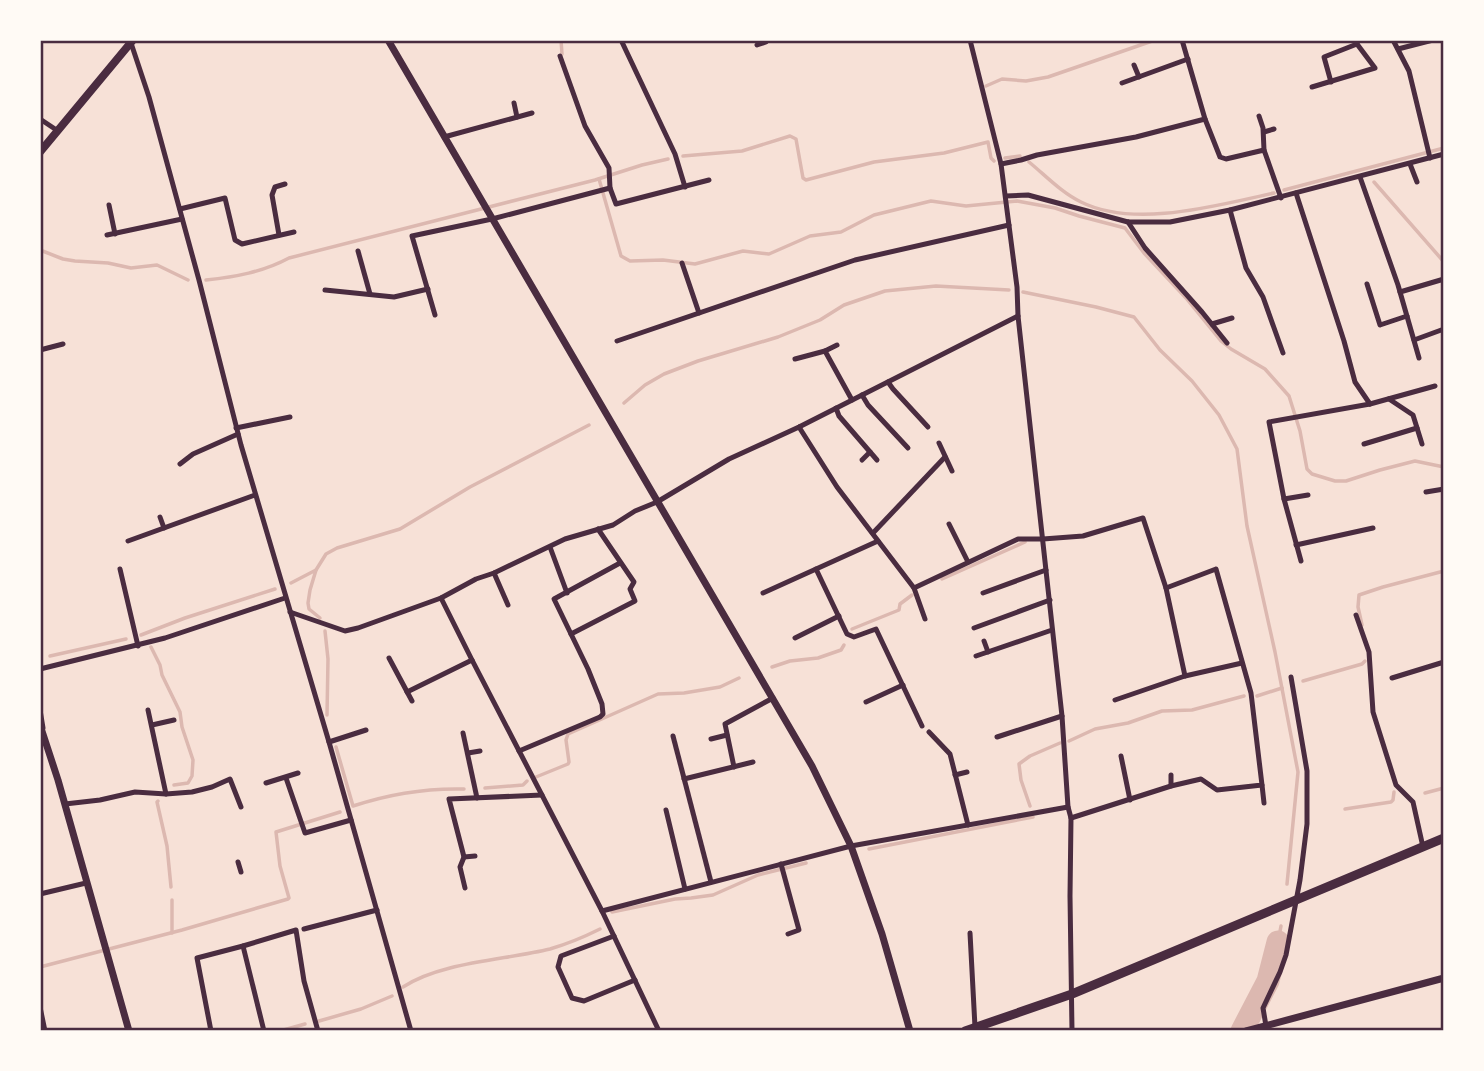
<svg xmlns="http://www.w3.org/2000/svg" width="1484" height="1071" font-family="'DejaVu Sans',sans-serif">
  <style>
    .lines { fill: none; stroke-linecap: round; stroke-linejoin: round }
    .stream { stroke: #dcb8b0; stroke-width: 3.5 }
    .river { stroke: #dcb8b0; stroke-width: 23 }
    .minor { stroke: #4a2c40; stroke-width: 5 }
    .tertiary { stroke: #4a2c40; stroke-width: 7 }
    .secondary { stroke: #4a2c40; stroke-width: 8 }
    .primary { stroke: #4a2c40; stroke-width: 9 }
    .neatline { fill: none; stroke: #4a2c40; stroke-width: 2.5 }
  </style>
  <rect width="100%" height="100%" fill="#f7e1d7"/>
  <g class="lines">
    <g class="stream">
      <polyline points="561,40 562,54"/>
      <polyline points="986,86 1002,79 1026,81 1048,77 1155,40"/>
      <polyline points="683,156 742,151 790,136 796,139 803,178 806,180 874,162 944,153 988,142 991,158 994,161"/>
      <polyline points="1005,158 1020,156"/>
      <path d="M1029,162C1046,176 1062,193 1081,202C1135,229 1218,205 1274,193"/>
      <polyline points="599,179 621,256 630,261 663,260 695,264 743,251 769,254 810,236 841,232 874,215 931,201 966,206 1017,201 1055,208 1079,216 1125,228 1144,253 1186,298 1221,341 1231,349 1265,369 1289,396 1300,431 1307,469 1312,474 1335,481 1346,481 1380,470 1415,461 1444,467"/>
      <polyline points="1374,182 1444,262"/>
      <polyline points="1284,190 1444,148"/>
      <polyline points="40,250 63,259 75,261 108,263 131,268 157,265 188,280"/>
      <path d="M206,280C235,277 263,272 289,258L595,180L642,165L668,159"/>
      <polyline points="1023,292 1096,307 1134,317 1160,350 1192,381 1219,415 1237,449 1247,526 1275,652 1298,772 1287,884"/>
      <polyline points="624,403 645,385 664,374 698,361 778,337 820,320 844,305 885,291 936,286 1009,290"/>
      <polyline points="316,570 310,590 308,603 309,609 320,618"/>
      <polyline points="942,579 1025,542"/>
      <polyline points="291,583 316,570 326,554 337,548 400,529 470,487 589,425"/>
      <polyline points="1362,625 1358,607 1359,595 1383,587 1444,571"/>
      <polyline points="852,629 899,610 900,604 912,595"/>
      <polyline points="325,631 328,659 327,715"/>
      <polyline points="141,635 185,618 275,589"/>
      <polyline points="151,647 160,665 162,675 180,712 182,727 193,760 192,776 188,783 174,785"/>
      <polyline points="50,656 126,639"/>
      <polyline points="772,667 790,661 818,658 841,650 844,645"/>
      <polyline points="1303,681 1362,664 1365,661"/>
      <polyline points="1257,696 1282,688"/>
      <polyline points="1069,741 1095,729 1128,723 1162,711 1192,710 1244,696"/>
      <path d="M336,747L353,806C389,794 426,788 464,789"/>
      <polyline points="536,777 568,764 569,762 566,740 568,734 658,694 684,693 720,687 739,678"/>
      <polyline points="485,788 523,785 527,781"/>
      <polyline points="1425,793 1444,788"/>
      <polyline points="158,801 157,802 167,846 171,887"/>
      <polyline points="1030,806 1021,780 1019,764 1030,756 1060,743"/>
      <polyline points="1345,809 1391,802 1393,800 1394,792"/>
      <polyline points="869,849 1033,817"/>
      <polyline points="172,900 172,933"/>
      <polyline points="612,912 675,899 691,898 713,895 758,875 806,863"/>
      <polyline points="1278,942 1281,926"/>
      <polyline points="40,967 182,930 288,899 289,898 280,866 276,832 340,812"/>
      <path d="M403,987C441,962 505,960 550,949C567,944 584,937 600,929"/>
      <polyline points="319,1021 361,1009 392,996"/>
      <polyline points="280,1031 305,1024"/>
    </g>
    <polyline class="river" points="1242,1031 1268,981 1278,942"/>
    <g class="minor">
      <polyline points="621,40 675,154 685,187"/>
      <polyline points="864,40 865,40"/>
      <polyline points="970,40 1001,164 1017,287 1018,316 1062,716 1068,807 1071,818 1070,896 1072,1031"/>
      <polyline points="1182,40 1205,119 1220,157 1226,159 1264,150 1281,198"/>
      <polyline points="1393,40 1409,71 1430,158"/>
      <polyline points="131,43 149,97 199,280 241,445 329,742 411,1031"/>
      <polyline points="757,45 766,42 766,40"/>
      <polyline points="1398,49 1433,40"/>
      <polyline points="560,56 585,126 609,168 610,188"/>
      <polyline points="1134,65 1139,77"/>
      <polyline points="1331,82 1324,57 1357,44"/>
      <polyline points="1122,83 1188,59"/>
      <polyline points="1312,87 1375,68 1357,44 1356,40"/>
      <polyline points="514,103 517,117"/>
      <polyline points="1259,116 1263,128 1264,150"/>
      <polyline points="40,119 58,131"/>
      <polyline points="1264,132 1274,129"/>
      <polyline points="444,137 532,113"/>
      <polyline points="1001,164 1021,160 1037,155 1136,137 1205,119"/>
      <polyline points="1410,164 1417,182"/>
      <polyline points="1360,177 1398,285 1419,358"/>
      <polyline points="1296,193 1344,341 1355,382 1370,404"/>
      <polyline points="1006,196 1028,195 1128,222 1170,222 1230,210 1444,154"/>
      <polyline points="109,205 115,234"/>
      <polyline points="180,209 225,198 235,240 242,244 294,232"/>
      <polyline points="1230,210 1246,268 1263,297 1283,353"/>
      <polyline points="1128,222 1145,248 1202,312 1227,343"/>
      <polyline points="107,235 182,219"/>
      <polyline points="279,235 272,195 275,187 285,184"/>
      <polyline points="358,251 370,294"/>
      <polyline points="682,263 699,313"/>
      <polyline points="1367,284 1380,325 1407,316"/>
      <polyline points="325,290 394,297 428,289"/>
      <polyline points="1400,292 1444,279"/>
      <polyline points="435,315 412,236 492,219 610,188 616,204 709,180"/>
      <polyline points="1212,324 1232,318"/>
      <polyline points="1414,340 1444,329"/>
      <polyline points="617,341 855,260 1009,225"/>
      <polyline points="837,345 825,351 852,400"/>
      <polyline points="40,350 63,344"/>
      <polyline points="795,359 825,351"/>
      <polyline points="888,382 893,389 928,427"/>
      <polyline points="862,395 868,405 908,448"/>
      <polyline points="1389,399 1413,415 1422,444"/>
      <polyline points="836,408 839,416 877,460"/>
      <polyline points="799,427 837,487 914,588 1018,539 1043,539 1083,536 1143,518 1166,588 1185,676"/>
      <polyline points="236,428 290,417"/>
      <polyline points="939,443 952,471"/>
      <polyline points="1364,444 1417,428"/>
      <polyline points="862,460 870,452"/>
      <polyline points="180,464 193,454 238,434"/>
      <polyline points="1426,492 1444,489"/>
      <polyline points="1284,499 1308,495"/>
      <polyline points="160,517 164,528"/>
      <polyline points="949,524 968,562"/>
      <polyline points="873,533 945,457"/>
      <polyline points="128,541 255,495"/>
      <polyline points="1296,545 1373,528"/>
      <polyline points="550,547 567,593"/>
      <polyline points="1301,561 1284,499 1269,422 1370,404 1435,386"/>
      <polyline points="120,569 138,646"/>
      <polyline points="816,569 847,634 854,637 876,629 922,726"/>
      <polyline points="494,573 508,605"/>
      <polyline points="914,588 925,619"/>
      <polyline points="763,593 878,541"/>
      <polyline points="983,593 1046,570"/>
      <polyline points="441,598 472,660 602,911 659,1031"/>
      <polyline points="290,612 345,631 358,628 441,598 476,579 494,573 565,539 613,525 635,511 657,502 729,459 799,427 1018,316"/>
      <polyline points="1356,615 1369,652 1373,712 1396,785 1413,802 1423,847"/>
      <polyline points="974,628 1050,600"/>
      <polyline points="571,634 635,601 630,589 634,582 598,529"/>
      <polyline points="795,638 839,616"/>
      <polyline points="984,641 988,652"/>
      <polyline points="976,656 1052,630"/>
      <polyline points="389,658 412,701"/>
      <polyline points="40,669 165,638 285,598"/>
      <polyline points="1392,678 1444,662"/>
      <polyline points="407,692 472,660"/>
      <polyline points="1115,700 1185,676 1242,663"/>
      <polyline points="866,702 903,685"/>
      <polyline points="40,710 43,728"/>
      <polyline points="148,710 166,794"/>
      <polyline points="152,725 174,720"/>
      <polyline points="929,732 950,754 968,825"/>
      <polyline points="463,733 477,798"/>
      <polyline points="673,736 711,882"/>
      <polyline points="997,737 1062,716"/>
      <polyline points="711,739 727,735"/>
      <polyline points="329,742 366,730"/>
      <polyline points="519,751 600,717 603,714 602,704 588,669 554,599 620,563"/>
      <polyline points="468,753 480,751"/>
      <polyline points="1121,756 1130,800"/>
      <polyline points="734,767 725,724 773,698"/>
      <polyline points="955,775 967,772"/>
      <polyline points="1171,775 1171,786"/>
      <polyline points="286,778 305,833 351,820"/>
      <polyline points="684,779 753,762"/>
      <polyline points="266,783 298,773"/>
      <polyline points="1262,785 1264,803"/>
      <polyline points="65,804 100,800 135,792 166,794 192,792 212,787 230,779 241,807"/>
      <polyline points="666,810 685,889"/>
      <polyline points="1071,818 1171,786 1201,779 1217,790 1262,785 1251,693 1216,569 1166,588"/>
      <polyline points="464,857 475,856"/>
      <polyline points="238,862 241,872"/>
      <polyline points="781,864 799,930 788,934"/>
      <polyline points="465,888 460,867 464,857 449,799 542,795"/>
      <polyline points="40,894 86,883"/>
      <polyline points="602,911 851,846 1068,807"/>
      <polyline points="304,929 377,910"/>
      <polyline points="970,933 975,1027"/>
      <polyline points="614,936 561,956 558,967 572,998 584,1001 635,980"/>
      <polyline points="243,946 264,1031"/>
      <polyline points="40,1007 45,1031"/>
      <polyline points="1266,1026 1263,1008 1280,972 1286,955 1300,880 1307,824 1307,771 1291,677"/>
      <polyline points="211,1031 197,958 243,946 296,930 304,981 318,1031"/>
    </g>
    <g class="tertiary">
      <polyline points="388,40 812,766 851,846 882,934 910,1031"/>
      <polyline points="40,725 58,780 129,1031"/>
      <polyline points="1246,1031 1444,978"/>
    </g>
    <polyline class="secondary" points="40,152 133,40"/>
    <polyline class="primary" points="965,1031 1072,994 1444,838"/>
  </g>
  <rect width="1484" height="1071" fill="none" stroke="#fffaf5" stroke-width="84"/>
  <rect x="42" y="42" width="1400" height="987" class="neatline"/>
</svg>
